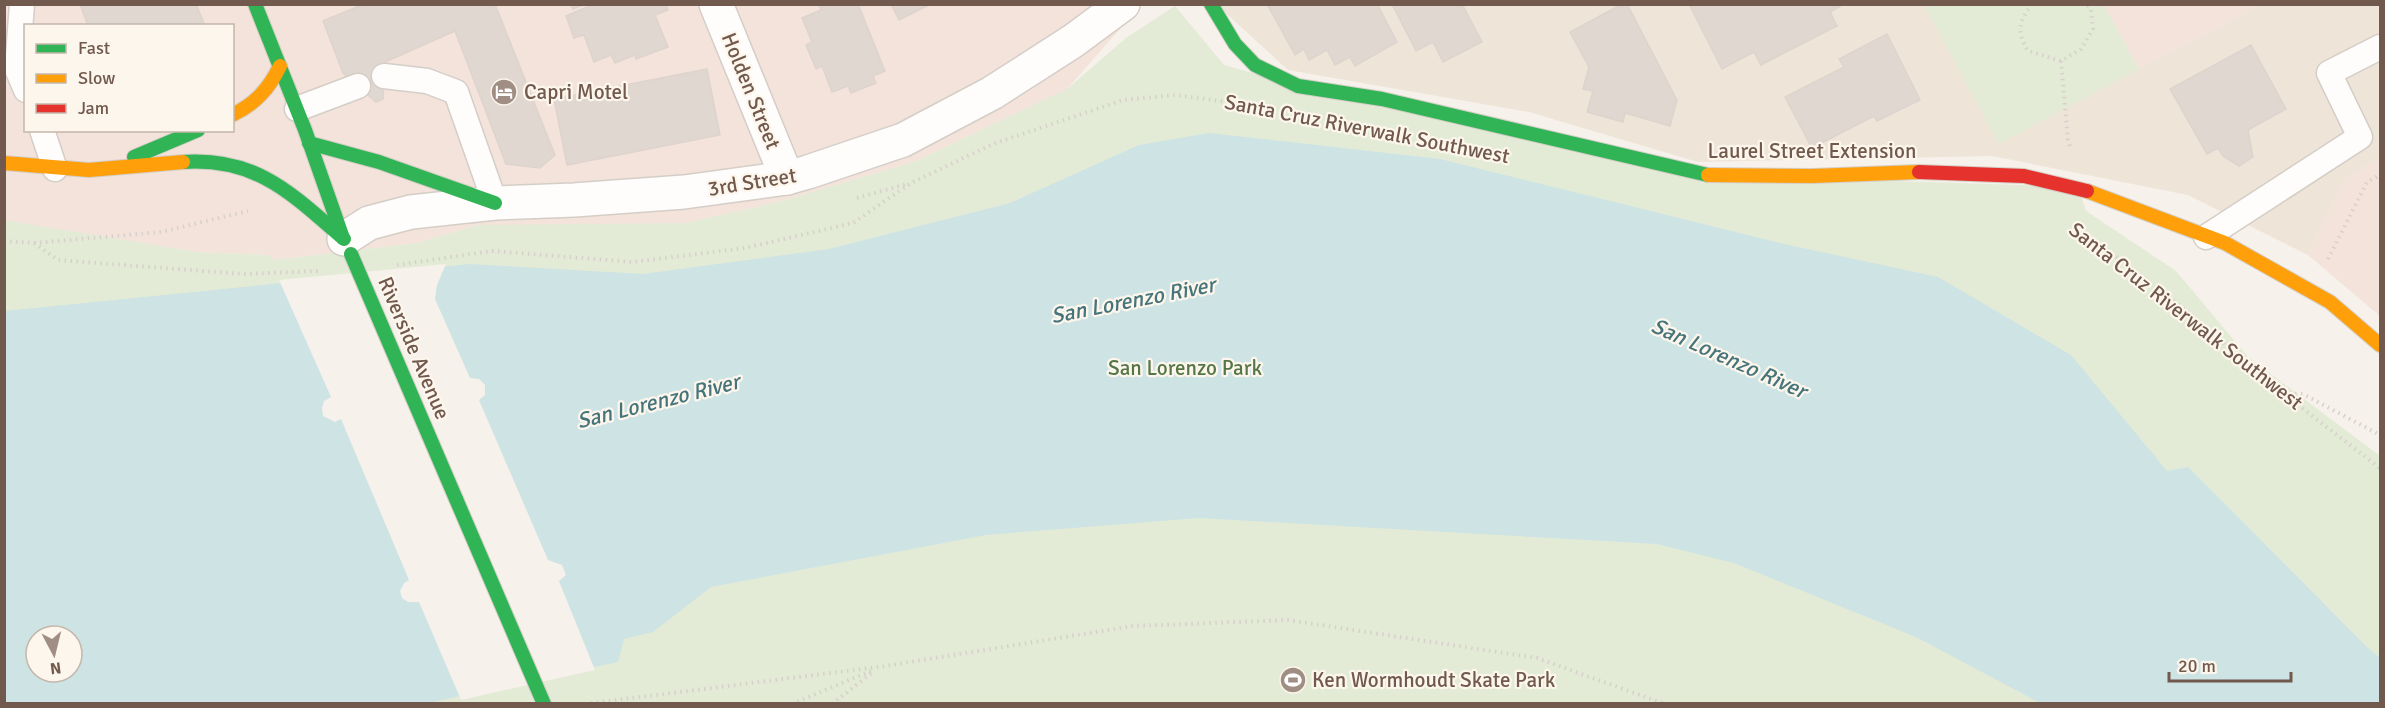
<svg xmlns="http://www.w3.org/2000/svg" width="2385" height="708" font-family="Signika,sans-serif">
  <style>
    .residential { fill: #eee4d8 }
    .commercial { fill: #f3e3db; fill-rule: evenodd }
    .green { fill: #e3ebd6; fill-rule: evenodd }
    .water { fill: #cde3e4; fill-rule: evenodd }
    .pier { fill: #f6f1ea }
    .building { fill: #dfd7d0; stroke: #ded4cd; stroke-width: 1.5 }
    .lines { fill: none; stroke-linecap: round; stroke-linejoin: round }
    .lane-casing { stroke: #d4cec7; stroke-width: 27 }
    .street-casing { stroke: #d4cec7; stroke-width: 36 }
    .fast-casing { stroke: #d4cec7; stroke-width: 16 }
    .slow-casing { stroke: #d4cec7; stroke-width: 16 }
    .jam-casing { stroke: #d4cec7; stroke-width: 16 }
    .path { stroke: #d7d0cb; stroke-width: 4; stroke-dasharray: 1.5 4.5; stroke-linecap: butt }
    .lane { stroke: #fefdfc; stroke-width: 24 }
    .street { stroke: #fefdfc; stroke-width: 33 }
    .fast { stroke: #30b455; stroke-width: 14 }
    .slow { stroke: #ff9f0a; stroke-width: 14 }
    .jam { stroke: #e5322d; stroke-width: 14 }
    .fast-bridge-casing { stroke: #d4cec7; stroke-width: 16; stroke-linecap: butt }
    .fast-bridge { stroke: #30b455; stroke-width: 14 }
    .labels { text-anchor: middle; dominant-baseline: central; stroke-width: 4.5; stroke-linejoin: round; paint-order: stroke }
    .street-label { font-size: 21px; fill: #71594d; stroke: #fdf6ec }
    .poi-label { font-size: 21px; fill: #71594d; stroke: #fdf6ec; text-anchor: start }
    .park-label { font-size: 21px; fill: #557646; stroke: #fdf6ec }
    .water-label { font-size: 22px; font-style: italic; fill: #46747b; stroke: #fdf6ec }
  </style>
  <rect width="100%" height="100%" fill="#f6f1ea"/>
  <polygon class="residential" points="1217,5 2104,5 2139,69 2259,5 2380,5 2380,158 2347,177 2308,255 2188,195 1992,156 1698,162 1529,112 1288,70"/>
  <g class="commercial">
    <path d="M4,5H1141L1067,89L916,161L782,201L686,223L608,226L477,225L417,243L273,260L268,255L197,252L5,221ZM26,26H232V130H26Z"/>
    <polygon points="2104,5 2259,5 2139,69"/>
    <polygon points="2380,158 2380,316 2308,255 2347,177"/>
  </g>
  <g class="green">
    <polygon points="1924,5 2104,5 2139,69 1999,144"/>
    <path d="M1175,6L1224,65L1298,86L1706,175L2078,187L2086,211L2176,271L2248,357L2380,456V703H5L4,220L197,252L269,255L273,260L417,243L477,225L686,223L782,201L916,161L1067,89L1126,38ZM36,636H72V672H36Z"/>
  </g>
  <path class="water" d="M1209,133L1440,159L1784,244L1938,277L2071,355L2167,471L2188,467L2367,647L2380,658V703H2040L1916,637L1734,563L1657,544L1199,518L986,535L711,587L653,632L624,639L618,662L428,703L5,704V311L470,264L643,274L829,249L1010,203L1139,145ZM36,636H72V672H36Z"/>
  <polygon class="pier" points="446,264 437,285 435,299 470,378 479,379 485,385 485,395 479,400 548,560 562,565 566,575 559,581 595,670 461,700 419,602 408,602 402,598 400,591 404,583 409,580 341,419 335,422 323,416 322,408 324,401 331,397 279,280"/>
  <g class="building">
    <polygon points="80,4 196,4 205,26 88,26"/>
    <polygon points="364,4 495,4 555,155 540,168 506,164 455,31 385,62 383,99 376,102 343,73 323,21"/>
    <polygon points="571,4 585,4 573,9"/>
    <polygon points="594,4 666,4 668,10 655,15 668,47 636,59 635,55 615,63 611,55 594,62 584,35 574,38 566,16"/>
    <polygon points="819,4 858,4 885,71 873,76 876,83 851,93 848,86 832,92 822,66 816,69 806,45 812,42 802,18 821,10"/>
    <polygon points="891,4 931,4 899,20"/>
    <polygon points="1267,4 1377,4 1397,42 1355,66 1350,57 1335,65 1327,50 1309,60 1304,49 1295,55"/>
    <polygon points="1392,4 1462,4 1482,42 1443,62 1433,42 1416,51"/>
    <polygon points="1622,4 1627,4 1677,100 1670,126 1625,113 1623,122 1587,112 1593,91 1583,89 1589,67 1570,32"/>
    <polygon points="1689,4 1844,4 1830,12 1837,26 1761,65 1754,52 1722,69"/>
    <polygon points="1887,34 1920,100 1877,121 1874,116 1812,148 1785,97 1844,67 1839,59"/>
    <polygon points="2251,45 2286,109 2248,130 2253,157 2239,166 2223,156 2218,148 2207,154 2170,89"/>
    <polygon points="707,69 720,135 567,165 554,99"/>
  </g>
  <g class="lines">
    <defs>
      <g id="lane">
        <polyline points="22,4 17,69 26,90"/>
        <polyline points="384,76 427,81 456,92 495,203"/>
        <polyline points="297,109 358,86"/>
        <polyline points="42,130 55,169"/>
        <polyline points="2206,237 2360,137 2329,73 2380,47"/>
      </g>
      <g id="street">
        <polyline points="716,4 787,178"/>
        <polyline points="344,239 369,223 411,212 495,203 574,200 684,192 787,178 808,172 903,140 992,93 1073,41 1123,4"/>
      </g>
      <g id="fast">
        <polyline points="255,4 305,130 343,238"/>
        <polyline points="1211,4 1235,44 1255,65 1298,86 1382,99 1708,175"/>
        <polyline points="309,143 379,162 495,203"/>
        <polyline points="134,157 198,130"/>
        <path d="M183,162C257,157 292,194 344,239"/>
        <polyline points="456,499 544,704"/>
      </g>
      <g id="slow">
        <path d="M232,115C255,104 269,89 280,66"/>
        <polyline points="4,163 89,170 183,162"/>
        <polyline points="1708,175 1812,176 1919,172"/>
        <polyline points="2087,191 2225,243 2330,302 2380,345"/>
      </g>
      <polyline id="jam" points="1919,172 2024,176 2087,191"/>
    </defs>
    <use href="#lane" class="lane-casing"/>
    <use href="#street" class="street-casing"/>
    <use href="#fast" class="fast-casing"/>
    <use href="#slow" class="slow-casing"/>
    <use href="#jam" class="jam-casing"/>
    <g class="path">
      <path d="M2032,4C2018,23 2017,32 2028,51L2061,61L2081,49L2093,29L2091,9L2086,4"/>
      <polyline points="2061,61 2068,140 2070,147"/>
      <polyline points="857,198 907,184"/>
      <polyline points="2083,231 2188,312 2272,385 2380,468"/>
      <polyline points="4,241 34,243 161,232 248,211"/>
      <polyline points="34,243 58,260 243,274 318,271"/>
      <polyline points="2328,259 2367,182 2380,175"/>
      <polyline points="397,265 492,251 633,262 745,248 853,223 911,183 993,144 1123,100 1176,95 1243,104"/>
      <polyline points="2283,393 2303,394 2380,435"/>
      <polyline points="585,704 879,667 1133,626 1288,620 1537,658 1665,704"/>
      <polyline points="792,704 873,670"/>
      <polyline points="832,704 874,671"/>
    </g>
    <use href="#lane" class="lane"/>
    <use href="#street" class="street"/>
    <use href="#fast" class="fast"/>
    <use href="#slow" class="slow"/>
    <use href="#jam" class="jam"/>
    <defs>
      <polyline id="fast-bridge" points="351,254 456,499"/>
    </defs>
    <use href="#fast-bridge" class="fast-bridge-casing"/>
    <use href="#fast-bridge" class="fast-bridge"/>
  </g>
  <defs>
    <symbol id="hotel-disc" viewBox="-11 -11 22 22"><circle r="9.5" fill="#a08e84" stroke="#fdf6ec"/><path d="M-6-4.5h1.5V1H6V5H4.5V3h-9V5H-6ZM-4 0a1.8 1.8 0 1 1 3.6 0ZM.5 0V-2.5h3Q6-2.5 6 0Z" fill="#fff"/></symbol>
    <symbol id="stadium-disc" viewBox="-11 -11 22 22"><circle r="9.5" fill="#a08e84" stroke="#fdf6ec"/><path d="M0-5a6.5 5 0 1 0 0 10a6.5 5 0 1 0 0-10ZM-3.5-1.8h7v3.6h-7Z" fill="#fff"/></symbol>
  </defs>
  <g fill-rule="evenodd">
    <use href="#hotel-disc" x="489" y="77" width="30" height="30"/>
    <use href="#stadium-disc" x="1278" y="665" width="30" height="30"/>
  </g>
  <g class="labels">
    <g class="street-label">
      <text transform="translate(751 91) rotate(68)">Holden Street</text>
      <text transform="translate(1367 129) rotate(11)">Santa Cruz Riverwalk Southwest</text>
      <text x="1812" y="151">Laurel Street Extension</text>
      <text transform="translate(752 182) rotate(-9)">3rd Street</text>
      <text transform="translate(2186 316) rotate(38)">Santa Cruz Riverwalk Southwest</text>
      <text transform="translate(414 348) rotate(67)">Riverside Avenue</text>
    </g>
    <g class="poi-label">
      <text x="524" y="92">Capri Motel</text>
      <text x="1312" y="680">Ken Wormhoudt Skate Park</text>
    </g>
    <g class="park-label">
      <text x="1185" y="368">San Lorenzo Park</text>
    </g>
    <g class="water-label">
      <text transform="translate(1133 300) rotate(-11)">San Lorenzo River</text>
      <text transform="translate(1729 358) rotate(24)">San Lorenzo River</text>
      <text transform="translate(658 401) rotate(-14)">San Lorenzo River</text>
    </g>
  </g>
  <rect width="2385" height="708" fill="none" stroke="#71594d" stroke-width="12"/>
  <rect x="24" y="24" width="210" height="108" fill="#fdf6ec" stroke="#c5b7ac" stroke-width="1.5"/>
  <rect x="36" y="44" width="30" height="9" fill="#30b455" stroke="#c5b7ac" stroke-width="1.5"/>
  <text x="78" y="54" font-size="18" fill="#71594d">Fast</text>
  <rect x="36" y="74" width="30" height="9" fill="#ff9f0a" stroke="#c5b7ac" stroke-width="1.5"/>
  <text x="78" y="84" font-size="18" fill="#71594d">Slow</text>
  <rect x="36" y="104" width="30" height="9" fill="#e5322d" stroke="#c5b7ac" stroke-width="1.5"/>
  <text x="78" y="114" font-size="18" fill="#71594d">Jam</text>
  <g transform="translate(54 654) rotate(173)"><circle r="28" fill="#fdf6ec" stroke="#c5b7ac" stroke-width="1.5"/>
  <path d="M0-4.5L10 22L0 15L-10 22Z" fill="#a08e84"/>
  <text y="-9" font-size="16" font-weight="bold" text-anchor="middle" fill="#71594d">N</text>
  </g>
  <path d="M2169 672v9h122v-9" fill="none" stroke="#71594d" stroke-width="3"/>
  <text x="2178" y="672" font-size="18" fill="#71594d" stroke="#fdf6ec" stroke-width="4.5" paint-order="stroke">20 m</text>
</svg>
